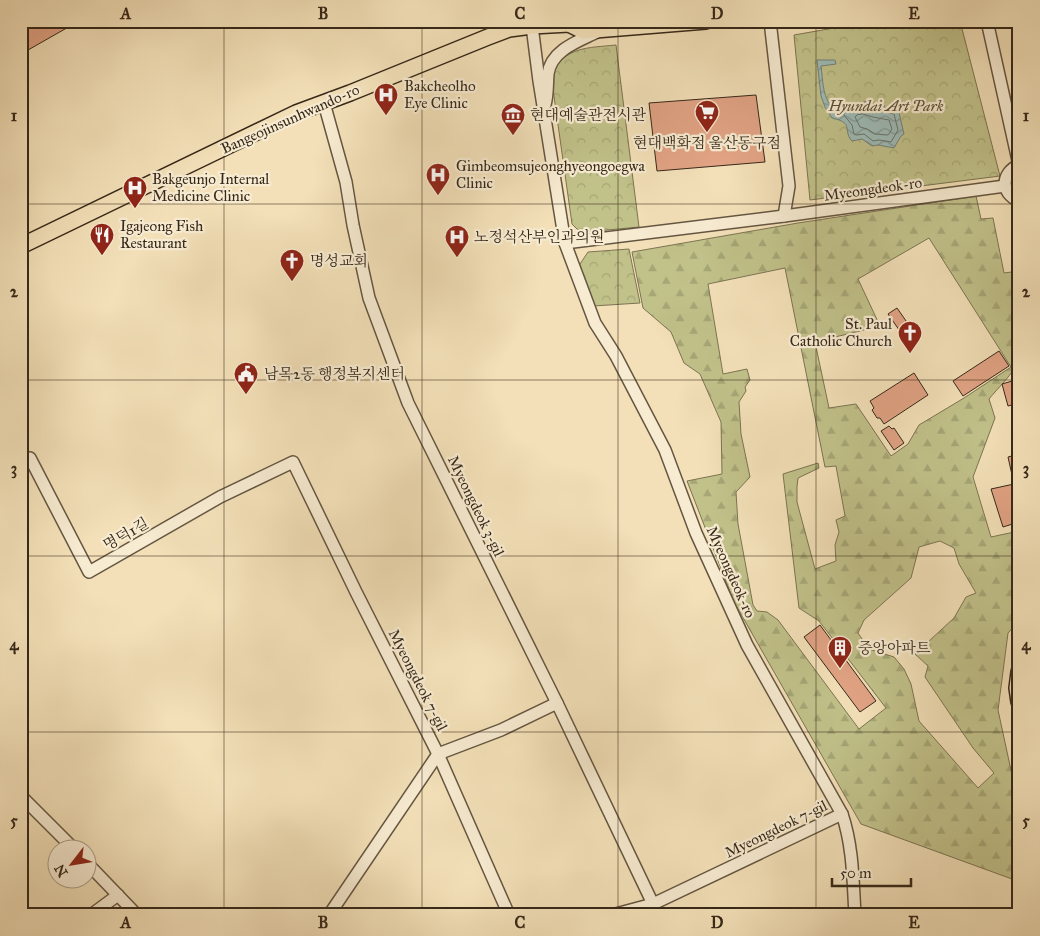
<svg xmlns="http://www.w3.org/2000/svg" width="1040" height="936" font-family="'IM FELL Great Primer','Noto Serif KR',serif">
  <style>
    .forest { fill: url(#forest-firs); stroke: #7c7452; fill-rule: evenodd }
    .park { fill: url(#park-crowns); stroke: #7c7452 }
    .water { fill: url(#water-waves); stroke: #748078 }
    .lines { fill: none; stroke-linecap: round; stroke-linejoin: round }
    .shore { stroke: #6a7268; stroke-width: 1 }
    .building { fill: #e1a384; stroke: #362819 }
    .minor-casing { stroke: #655641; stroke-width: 14 }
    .major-casing { stroke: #362819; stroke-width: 18 }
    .minor { stroke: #f7ebd1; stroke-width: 11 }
    .major { stroke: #f3e0b8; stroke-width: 15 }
    .grid { fill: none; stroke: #362819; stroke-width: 1; stroke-opacity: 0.55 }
    .labels { text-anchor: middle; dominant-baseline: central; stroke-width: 4.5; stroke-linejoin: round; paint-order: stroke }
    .poi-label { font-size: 15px; fill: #362819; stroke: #f7ebd1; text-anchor: start }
    .park-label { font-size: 15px; font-style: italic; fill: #594e35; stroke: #f7ebd1 }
    .street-label { font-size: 15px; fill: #362819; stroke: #f7ebd1 }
    .neatline { fill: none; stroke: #362819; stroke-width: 2 }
    .grid-label { font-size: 16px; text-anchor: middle; font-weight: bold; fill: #362819 }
  </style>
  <defs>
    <pattern id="forest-firs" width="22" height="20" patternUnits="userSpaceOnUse" patternTransform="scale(1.25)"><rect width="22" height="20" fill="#c1c18a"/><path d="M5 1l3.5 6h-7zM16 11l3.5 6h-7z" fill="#a6a676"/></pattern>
    <pattern id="park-crowns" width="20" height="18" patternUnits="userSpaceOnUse" patternTransform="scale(1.25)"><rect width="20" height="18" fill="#c1c18a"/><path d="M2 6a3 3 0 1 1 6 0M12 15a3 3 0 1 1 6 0" fill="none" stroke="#a6a676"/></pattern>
    <pattern id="water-waves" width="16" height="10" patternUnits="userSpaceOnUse" patternTransform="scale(1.25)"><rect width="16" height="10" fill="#9dbbb7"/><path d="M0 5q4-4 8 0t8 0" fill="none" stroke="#819894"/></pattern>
  </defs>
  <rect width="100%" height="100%" fill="#f3e0b8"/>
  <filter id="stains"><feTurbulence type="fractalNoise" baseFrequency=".004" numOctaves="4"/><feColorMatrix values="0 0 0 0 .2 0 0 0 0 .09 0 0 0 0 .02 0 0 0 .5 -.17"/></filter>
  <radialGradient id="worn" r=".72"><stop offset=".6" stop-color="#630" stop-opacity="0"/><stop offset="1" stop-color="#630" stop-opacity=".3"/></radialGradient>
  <path class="forest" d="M976,196L981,219L993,218L1004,273L1019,271V305L1015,306C1016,320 1022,349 1018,361C1015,372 996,390 989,399L995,418L973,477L991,537L1019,531V621L1008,633L998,710L1017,798L1012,879L861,824L734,602L687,481L722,474L721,422L700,374L684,363L671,332L643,308L632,252L798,223ZM929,238L1011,367L964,398L919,425L908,444L891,456L856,404L829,408L815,342L880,326L858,279ZM785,268L825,467L836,466L845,516L836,520L839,532L835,545L836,561L815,569L797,502V487L798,478L819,468L818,463L783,474L799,608L819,621L886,708L859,729L778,620L767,612L757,611L753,605L738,524L736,492L750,477L741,434L739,402L746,391L745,387L750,380L747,369L723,374L708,284ZM940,541L954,548L959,564L976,593L966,597L954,618L915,654L928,666L925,677L973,748L994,773L978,788L919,721L911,684L904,669L894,657L869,649L858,633L864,620L911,578L919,547Z"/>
  <g class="park">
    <polygon points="874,21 960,21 1000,176 810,200 794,35"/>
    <path d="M616,45L639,227L586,232L577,229L572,224L551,75C565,46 588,48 616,45Z"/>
    <polygon points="629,249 640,303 593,306 578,267 588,252"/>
  </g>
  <path class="water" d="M817,60H835L836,64L821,66C823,80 822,92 830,105L840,108L868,101L869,105L874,103L876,107L884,105V107L892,109V105L897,104L904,134L901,136L894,148L878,145L872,146L862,139L852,141C842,130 855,123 832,118L825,107L821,96Z"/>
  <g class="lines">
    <g class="shore">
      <polygon points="864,107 875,111 881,111 894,114 898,130 891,142 879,140 873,141 864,134 856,135 854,134 852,125 844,115 844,113 846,111"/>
      <polygon points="863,114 873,117 889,120 892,129 889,134 887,135 875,134 867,129 860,127 855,117 857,115"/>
    </g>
  </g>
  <g class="building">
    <polygon points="21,21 79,21 21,54"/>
    <polygon points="756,95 765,162 657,171 649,103"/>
    <polygon points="897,308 911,328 902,334 888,314"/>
    <polygon points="999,351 1009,366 963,396 953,381"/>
    <polygon points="914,373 928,395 884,424 880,418 877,418 872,410 874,408 870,401"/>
    <polygon points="1019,379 1019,403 1008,406 1002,384"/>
    <polygon points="889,426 892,429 894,428 904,443 894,450 881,431"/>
    <polygon points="1019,454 1019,522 1003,527 991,489 1014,484 1008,457"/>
    <polygon points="820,625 876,701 860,712 804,637"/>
  </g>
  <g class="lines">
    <defs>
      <g id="minor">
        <polyline points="770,21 789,186 784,216"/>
        <polyline points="987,21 1019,165"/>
        <path d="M532,26L539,81L565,243L595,323L616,356L665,450L696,533L747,645L842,814C853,846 853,881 855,915"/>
        <polyline points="324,103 346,182 353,225 369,298 408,403 557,703 653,904"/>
        <path d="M545,105C548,94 547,85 548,74C551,50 579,41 597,32"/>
        <path d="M1019,165C1001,173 1000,193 1019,201"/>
        <polyline points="565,243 784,216 1005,186"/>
        <polyline points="21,463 30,458 89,572 220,497 293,462 356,592 438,754 509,915"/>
        <polyline points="21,796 73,848"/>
        <polyline points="88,864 137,915"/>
        <polyline points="91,915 118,895"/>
        <polyline points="329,915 438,754 501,730 557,703"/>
        <polyline points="612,915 653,904 842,814"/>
      </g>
      <g id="major">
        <polyline points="569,24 583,31 706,21"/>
        <polyline points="21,246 296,113 350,93 488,37 509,29 532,26 569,24 573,21"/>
        <polyline points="1019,672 1017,688 1019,702"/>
      </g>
    </defs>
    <use href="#minor" class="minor-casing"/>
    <use href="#major" class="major-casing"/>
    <use href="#minor" class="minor"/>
    <use href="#major" class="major"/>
  </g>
  <path class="grid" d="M224,21V915M422,21V915M618,21V915M816,21V915M21,204H1019M21,380H1019M21,556H1019M21,732H1019"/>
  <defs>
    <symbol id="hospital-pin" viewBox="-11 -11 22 30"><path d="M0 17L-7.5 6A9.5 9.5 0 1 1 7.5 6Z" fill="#8f2418" stroke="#f7ebd1"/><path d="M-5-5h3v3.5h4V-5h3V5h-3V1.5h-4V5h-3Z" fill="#fff"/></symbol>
    <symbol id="supermarket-pin" viewBox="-11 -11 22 30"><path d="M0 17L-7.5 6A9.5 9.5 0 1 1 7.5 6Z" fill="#8f2418" stroke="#f7ebd1"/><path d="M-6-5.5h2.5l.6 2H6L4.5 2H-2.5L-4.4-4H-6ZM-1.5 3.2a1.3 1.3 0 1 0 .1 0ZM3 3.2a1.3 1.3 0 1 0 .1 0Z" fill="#fff"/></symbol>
    <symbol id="museum-pin" viewBox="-11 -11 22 30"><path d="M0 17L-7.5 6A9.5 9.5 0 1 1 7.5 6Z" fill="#8f2418" stroke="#f7ebd1"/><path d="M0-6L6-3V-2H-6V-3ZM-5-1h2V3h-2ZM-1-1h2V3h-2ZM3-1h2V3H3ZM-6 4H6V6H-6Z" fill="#fff"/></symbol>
    <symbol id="restaurant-pin" viewBox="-11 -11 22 30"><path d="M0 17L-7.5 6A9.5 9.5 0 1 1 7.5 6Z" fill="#8f2418" stroke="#f7ebd1"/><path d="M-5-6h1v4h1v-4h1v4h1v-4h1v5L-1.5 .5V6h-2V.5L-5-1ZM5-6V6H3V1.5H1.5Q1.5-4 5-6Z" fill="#fff"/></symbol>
    <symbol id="church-pin" viewBox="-11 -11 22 30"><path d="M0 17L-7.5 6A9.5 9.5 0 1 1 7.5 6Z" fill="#8f2418" stroke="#f7ebd1"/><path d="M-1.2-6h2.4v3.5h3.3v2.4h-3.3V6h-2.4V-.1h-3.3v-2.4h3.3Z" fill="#fff"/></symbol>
    <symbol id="civic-pin" viewBox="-11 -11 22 30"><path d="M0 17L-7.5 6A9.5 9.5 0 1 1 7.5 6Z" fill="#8f2418" stroke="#f7ebd1"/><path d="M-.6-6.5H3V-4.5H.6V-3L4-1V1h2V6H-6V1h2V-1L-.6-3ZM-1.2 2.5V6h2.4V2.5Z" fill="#fff"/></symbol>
    <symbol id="building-pin" viewBox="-11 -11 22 30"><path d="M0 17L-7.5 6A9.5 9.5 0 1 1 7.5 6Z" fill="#8f2418" stroke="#f7ebd1"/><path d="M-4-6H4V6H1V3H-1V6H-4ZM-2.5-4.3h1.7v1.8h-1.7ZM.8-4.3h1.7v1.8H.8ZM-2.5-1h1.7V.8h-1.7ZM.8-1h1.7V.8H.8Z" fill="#fff"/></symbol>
  </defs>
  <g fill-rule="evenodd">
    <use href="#hospital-pin" x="372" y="81" width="28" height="38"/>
    <use href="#supermarket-pin" x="693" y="98" width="28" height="38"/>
    <use href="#museum-pin" x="499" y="101" width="28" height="38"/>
    <use href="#hospital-pin" x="424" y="161" width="28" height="38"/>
    <use href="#hospital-pin" x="121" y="174" width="28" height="38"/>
    <use href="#restaurant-pin" x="88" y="221" width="28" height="38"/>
    <use href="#hospital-pin" x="443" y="223" width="28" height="38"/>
    <use href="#church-pin" x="278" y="247" width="28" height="38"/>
    <use href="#church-pin" x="896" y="319" width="28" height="38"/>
    <use href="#civic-pin" x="232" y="360" width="28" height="38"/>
    <use href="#building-pin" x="826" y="634" width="28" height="38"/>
  </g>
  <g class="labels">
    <g class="poi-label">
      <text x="404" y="86">Bakcheolho<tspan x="404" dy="17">Eye Clinic</tspan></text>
      <text x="530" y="115">현대예술관전시관</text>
      <text x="707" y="143" text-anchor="middle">현대백화점 울산동구점</text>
      <text x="456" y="166">Gimbeomsujeonghyeongoegwa<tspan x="456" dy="17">Clinic</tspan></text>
      <text x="152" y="179">Bakgeunjo Internal<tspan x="152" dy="17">Medicine Clinic</tspan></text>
      <text x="120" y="226">Igajeong Fish<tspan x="120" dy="17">Restaurant</tspan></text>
      <text x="474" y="237">노정석산부인과의원</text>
      <text x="310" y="261">명성교회</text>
      <text x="892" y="324" text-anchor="end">St. Paul<tspan x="892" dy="17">Catholic Church</tspan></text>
      <text x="264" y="374">남목2동 행정복지센터</text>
      <text x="858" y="648">중앙아파트</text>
    </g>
    <g class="park-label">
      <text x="886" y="106">Hyundai Art Park</text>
    </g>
    <g class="street-label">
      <text transform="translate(290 119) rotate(-24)">Bangeojinsunhwando-ro</text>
      <text transform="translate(873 189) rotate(-8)">Myeongdeok-ro</text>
      <text transform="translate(476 506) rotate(64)">Myeongdeok 3-gil</text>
      <text transform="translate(126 534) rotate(-30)">명덕1길</text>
      <text transform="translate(731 572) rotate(66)">Myeongdeok-ro</text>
      <text transform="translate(418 680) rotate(63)">Myeongdeok 7-gil</text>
      <text transform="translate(776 829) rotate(-26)">Myeongdeok 7-gil</text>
    </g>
  </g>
  <rect width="1040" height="936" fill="none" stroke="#f3e0b8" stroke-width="55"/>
  <g transform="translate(72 864) rotate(239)"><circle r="24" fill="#f7ebd1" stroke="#aa9d87"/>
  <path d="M0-4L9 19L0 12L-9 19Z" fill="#8f2418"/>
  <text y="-8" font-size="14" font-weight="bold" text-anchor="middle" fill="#362819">N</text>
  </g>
  <path d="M832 878v8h79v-8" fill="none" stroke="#362819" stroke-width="2.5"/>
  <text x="840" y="878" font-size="15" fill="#362819" stroke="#f7ebd1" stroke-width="4" paint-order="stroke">50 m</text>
  <rect x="28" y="28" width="984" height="880" class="neatline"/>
  <g class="grid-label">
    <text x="126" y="19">A</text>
    <text x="323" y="19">B</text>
    <text x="520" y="19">C</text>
    <text x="717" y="19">D</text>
    <text x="914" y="19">E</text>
    <text x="14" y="121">1</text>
    <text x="1026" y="121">1</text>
    <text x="14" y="297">2</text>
    <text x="1026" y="297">2</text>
    <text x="14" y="474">3</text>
    <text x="1026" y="474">3</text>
    <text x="14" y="650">4</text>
    <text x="1026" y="650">4</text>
    <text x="14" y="826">5</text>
    <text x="1026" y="826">5</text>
    <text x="126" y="928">A</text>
    <text x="323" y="928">B</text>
    <text x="520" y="928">C</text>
    <text x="717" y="928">D</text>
    <text x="914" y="928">E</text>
  </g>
  <rect width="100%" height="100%" filter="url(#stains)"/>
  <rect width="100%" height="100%" fill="url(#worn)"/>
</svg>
